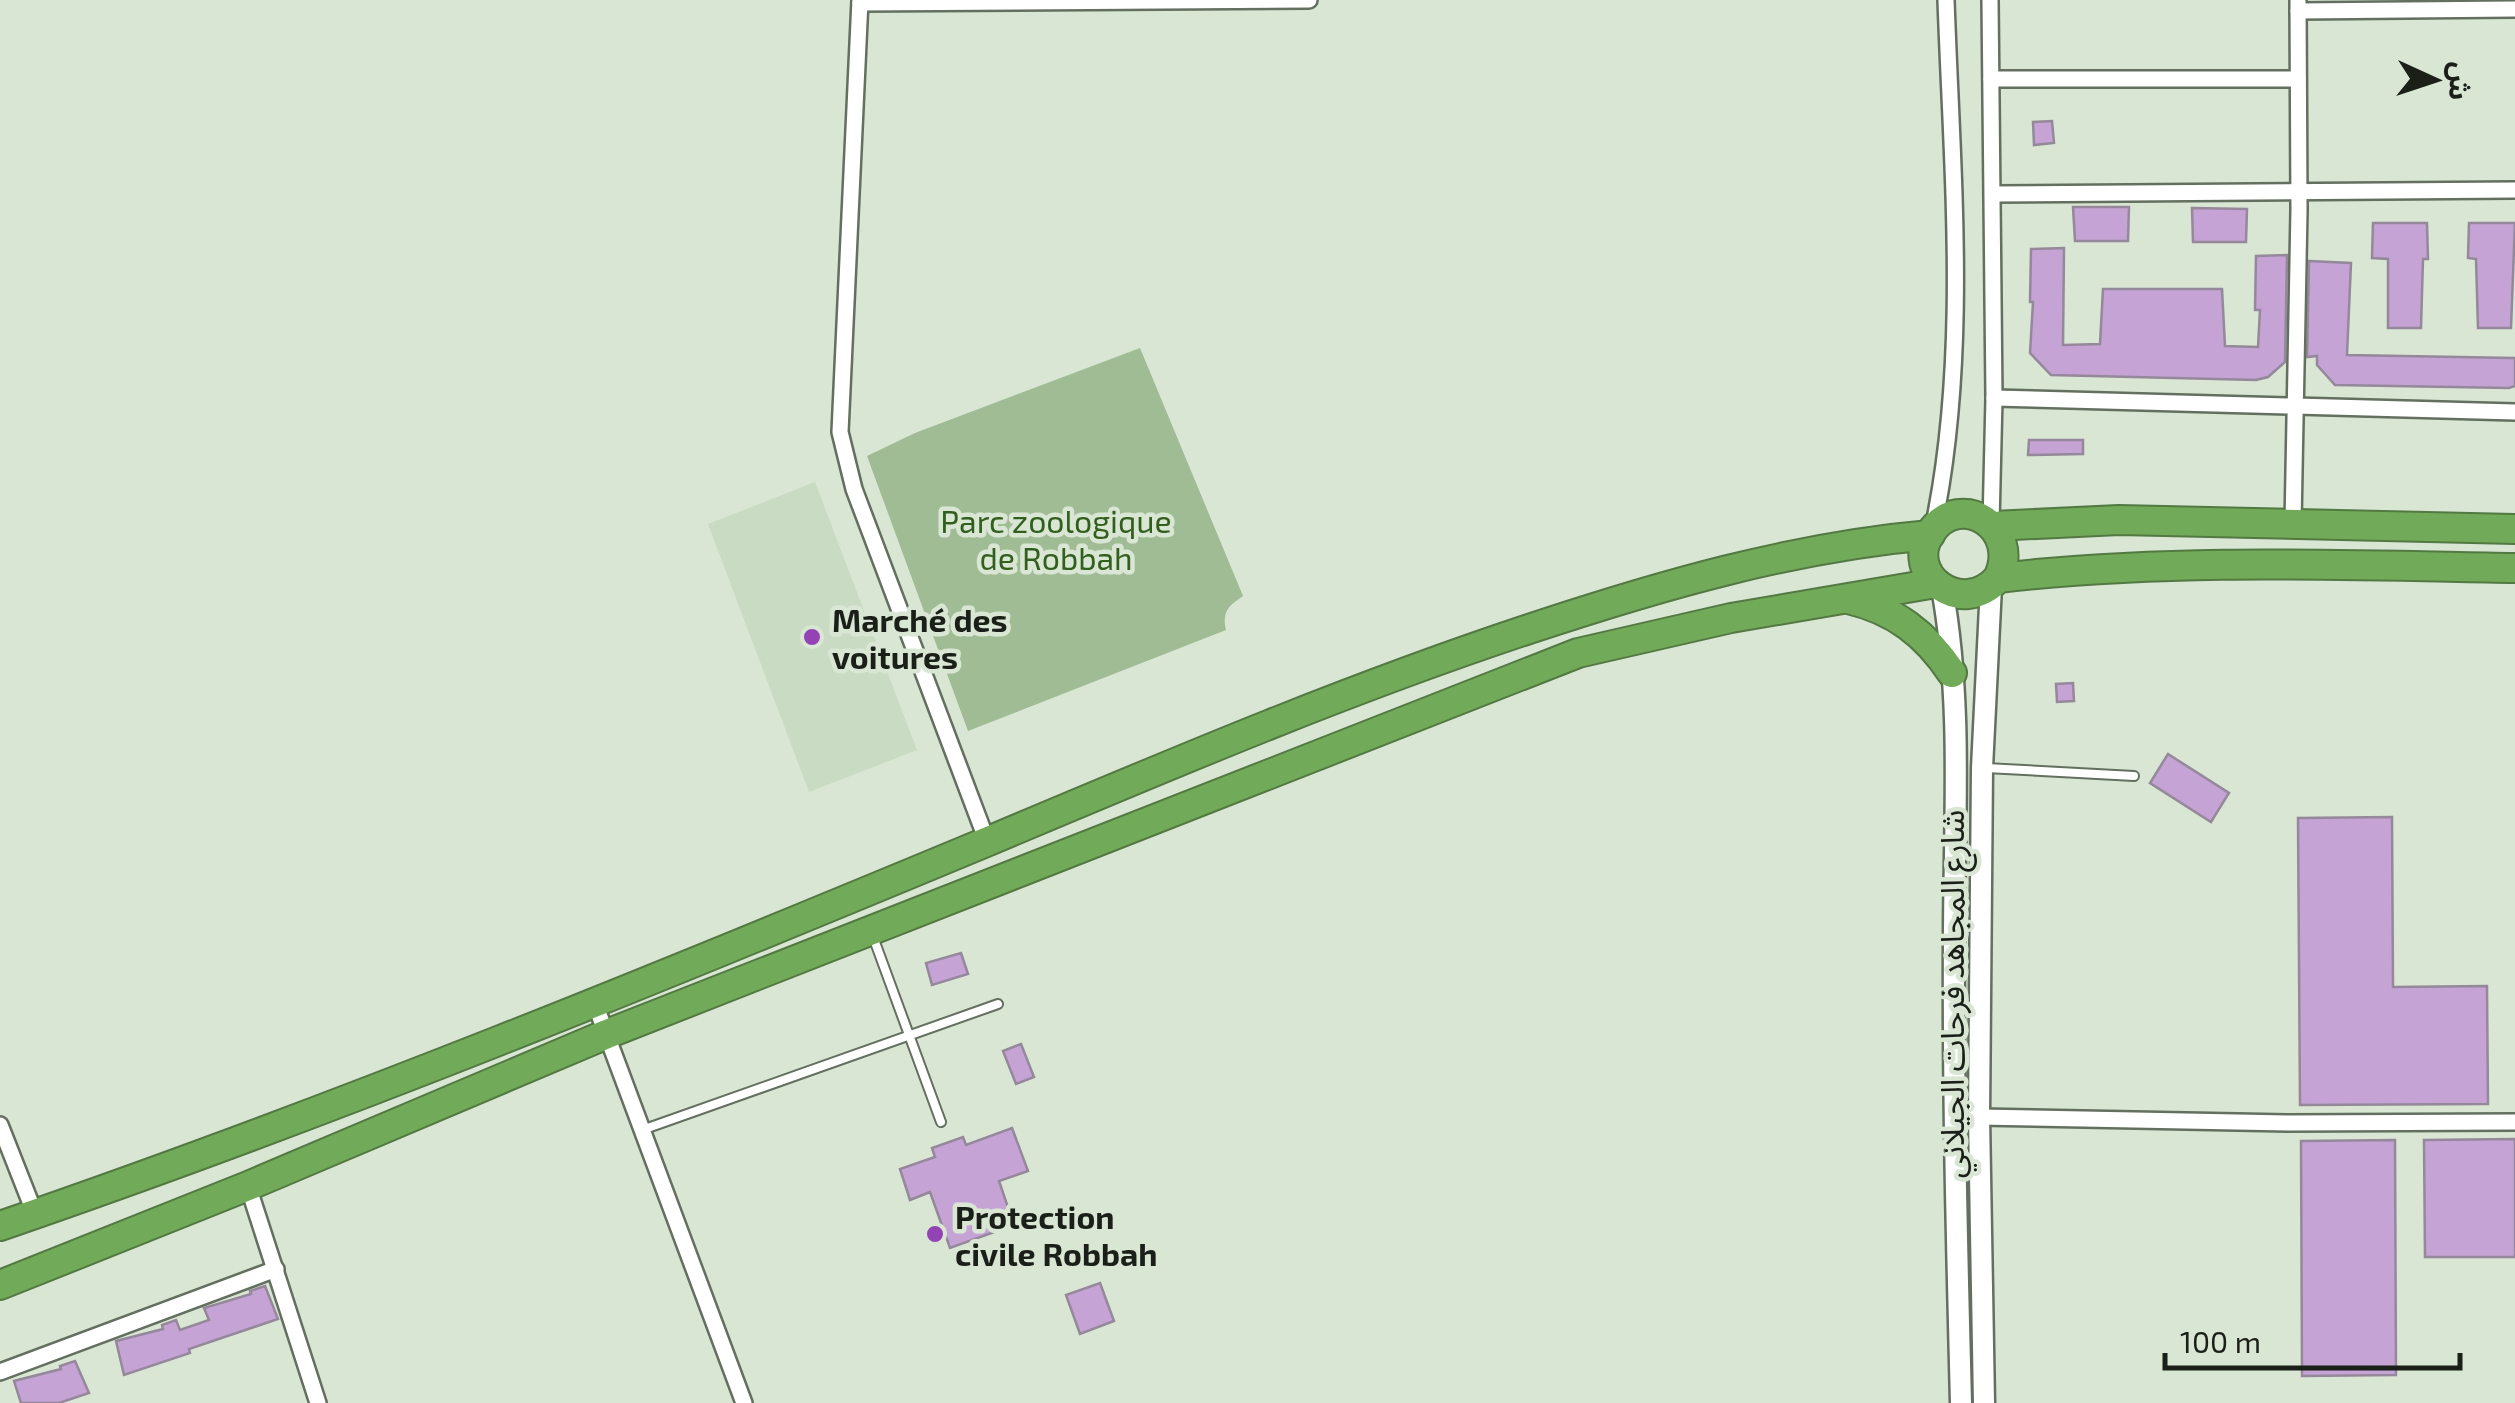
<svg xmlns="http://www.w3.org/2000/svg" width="2515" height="1403" font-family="'Exo 2','Noto Sans Arabic',sans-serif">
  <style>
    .built { fill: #c9dbc2 }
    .green { fill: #9fbc94 }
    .building { fill: #c5a3d5; stroke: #94889a; stroke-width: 2.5 }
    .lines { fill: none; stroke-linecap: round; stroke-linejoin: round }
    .lane-casing { stroke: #636f5f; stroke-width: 12 }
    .street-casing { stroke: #636f5f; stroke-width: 20 }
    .secondary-casing { stroke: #636f5f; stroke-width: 25 }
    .highway-casing { stroke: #537942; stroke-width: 32 }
    .lane { stroke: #fff; stroke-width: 8 }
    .street { stroke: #fff; stroke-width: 15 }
    .secondary { stroke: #fff; stroke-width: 20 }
    .highway { stroke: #71aa59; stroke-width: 28 }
    .poi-dot { fill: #9343b3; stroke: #d9e6d4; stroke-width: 4 }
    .labels { text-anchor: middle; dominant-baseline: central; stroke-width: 9; stroke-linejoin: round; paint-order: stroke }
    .park-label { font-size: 32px; fill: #325f1d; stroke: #d9e6d4 }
    .poi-label { font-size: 32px; font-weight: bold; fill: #1a1f18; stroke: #d9e6d4; text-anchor: start }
    .street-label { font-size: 32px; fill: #1a1f18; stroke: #d9e6d4 }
  </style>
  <rect width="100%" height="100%" fill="#d9e6d4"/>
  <polygon class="built" points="815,482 917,750 809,792 708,524"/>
  <path class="green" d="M1140,348L1243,596C1228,606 1222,612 1226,630L968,731L867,456L915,433Z"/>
  <g class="building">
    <polygon points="2052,121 2054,143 2034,145 2033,122"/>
    <polygon points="2073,207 2129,207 2128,241 2075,241"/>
    <polygon points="2192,208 2247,209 2246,242 2193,242"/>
    <polygon points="2373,223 2427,223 2428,259 2423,259 2421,328 2388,328 2388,259 2372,258"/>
    <polygon points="2469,223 2515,223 2511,328 2478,328 2476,259 2468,258"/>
    <polygon points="2064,248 2063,345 2100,344 2103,289 2222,289 2225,346 2258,347 2260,310 2255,310 2256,256 2287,255 2285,362 2268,377 2256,380 2051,375 2030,353 2033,302 2030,302 2031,249"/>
    <polygon points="2309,261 2351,263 2347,355 2515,358 2515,386 2509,388 2335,385 2317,365 2317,356 2307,357"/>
    <polygon points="2029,440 2083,440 2083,454 2028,455"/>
    <polygon points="2073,683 2074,701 2057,702 2056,684"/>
    <polygon points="2168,754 2229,793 2211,822 2150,783"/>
    <polygon points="2392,817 2393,987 2487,986 2488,1104 2300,1105 2298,818"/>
    <polygon points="961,953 968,974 932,985 926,963"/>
    <polygon points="1021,1044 1034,1077 1016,1084 1003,1051"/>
    <polygon points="1012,1128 1028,1171 999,1181 1014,1225 950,1248 930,1192 910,1200 900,1169 935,1157 932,1148 963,1137 966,1145"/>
    <polygon points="2515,1139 2515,1257 2425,1257 2424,1140"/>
    <polygon points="2395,1140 2396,1375 2302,1376 2301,1141"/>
    <polygon points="1100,1283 1114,1321 1080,1334 1066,1295"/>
    <polygon points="265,1286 278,1319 189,1349 190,1353 124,1375 116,1341 163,1329 162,1325 176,1320 180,1330 209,1320 204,1308 251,1294 250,1291"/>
    <polygon points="75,1361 89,1393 59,1403 21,1403 14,1381 61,1369 60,1366"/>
  </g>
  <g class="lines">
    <defs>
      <g id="lane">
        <polyline points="1986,768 2134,776"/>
        <polyline points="872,934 941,1122"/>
        <polyline points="642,1130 998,1004"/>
      </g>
      <g id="street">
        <polyline points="860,0 840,432 854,489 987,841"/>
        <polyline points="1990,0 1994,398 1991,524"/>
        <polyline points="860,3 1309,0"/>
        <polyline points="2298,11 2515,9"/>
        <polyline points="1991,79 2298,79"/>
        <polyline points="1993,194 2515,190"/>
        <polyline points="1994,398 2515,412"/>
        <path d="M1934,524C1969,353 1952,174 1946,0"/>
        <polyline points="2293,524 2299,210 2298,0"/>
        <polyline points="594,1001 744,1403"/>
        <polyline points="1979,1117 2288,1123 2515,1122"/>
        <polyline points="0,1125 35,1214"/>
        <polyline points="248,1186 318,1403"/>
        <polyline points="0,1372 276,1269"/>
      </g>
      <g id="secondary">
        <path d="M1942,588C1963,703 1954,823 1954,938C1953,1093 1957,1248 1961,1403"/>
        <polyline points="1984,1403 1979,1117 1982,768 1991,586"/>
      </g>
      <g id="highway">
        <polyline points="1993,526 2119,520 2515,529"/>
        <path d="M1998,578C2022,529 1961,489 1931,532C1902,574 1962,619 1998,578C2170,558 2342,565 2515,568"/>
        <path d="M1848,599C1895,610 1926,634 1952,673"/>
        <path d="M0,1226C335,1111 664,976 991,840C1169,765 1345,690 1529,629C1659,586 1792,547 1930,535"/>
        <polyline points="0,1285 248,1186 607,1034 1578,653 1731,618 1936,583"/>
      </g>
    </defs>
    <use href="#lane" class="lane-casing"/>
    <use href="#street" class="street-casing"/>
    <use href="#secondary" class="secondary-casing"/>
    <use href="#highway" class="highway-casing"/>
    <use href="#lane" class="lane"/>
    <use href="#street" class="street"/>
    <use href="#secondary" class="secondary"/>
    <use href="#highway" class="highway"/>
  </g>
  <g class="poi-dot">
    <circle cx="812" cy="637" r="10"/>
    <circle cx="935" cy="1234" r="10"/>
  </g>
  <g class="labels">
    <g class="park-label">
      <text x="1056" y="520">Parc zoologique<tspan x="1056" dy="37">de Robbah</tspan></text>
    </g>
    <g class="poi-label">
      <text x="832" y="619">Marché des<tspan x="832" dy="37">voitures</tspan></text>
      <text x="955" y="1216">Protection<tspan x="955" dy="37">civile Robbah</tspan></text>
    </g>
    <g class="street-label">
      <text transform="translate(1951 994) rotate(-90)">شارع المجاهد فرحات الجيلاني</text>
    </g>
  </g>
  <g transform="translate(2435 80) rotate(93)" stroke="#d9e6d4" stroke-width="8" paint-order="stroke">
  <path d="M0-8L18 38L0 25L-18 38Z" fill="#1a1f18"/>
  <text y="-15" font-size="28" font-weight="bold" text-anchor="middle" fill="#1a1f18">ش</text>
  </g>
  <path d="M2165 1353v15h295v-15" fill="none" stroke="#1a1f18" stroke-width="5"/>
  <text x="2180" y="1353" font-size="30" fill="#1a1f18" stroke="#d9e6d4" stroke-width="8" paint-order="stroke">100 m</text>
</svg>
